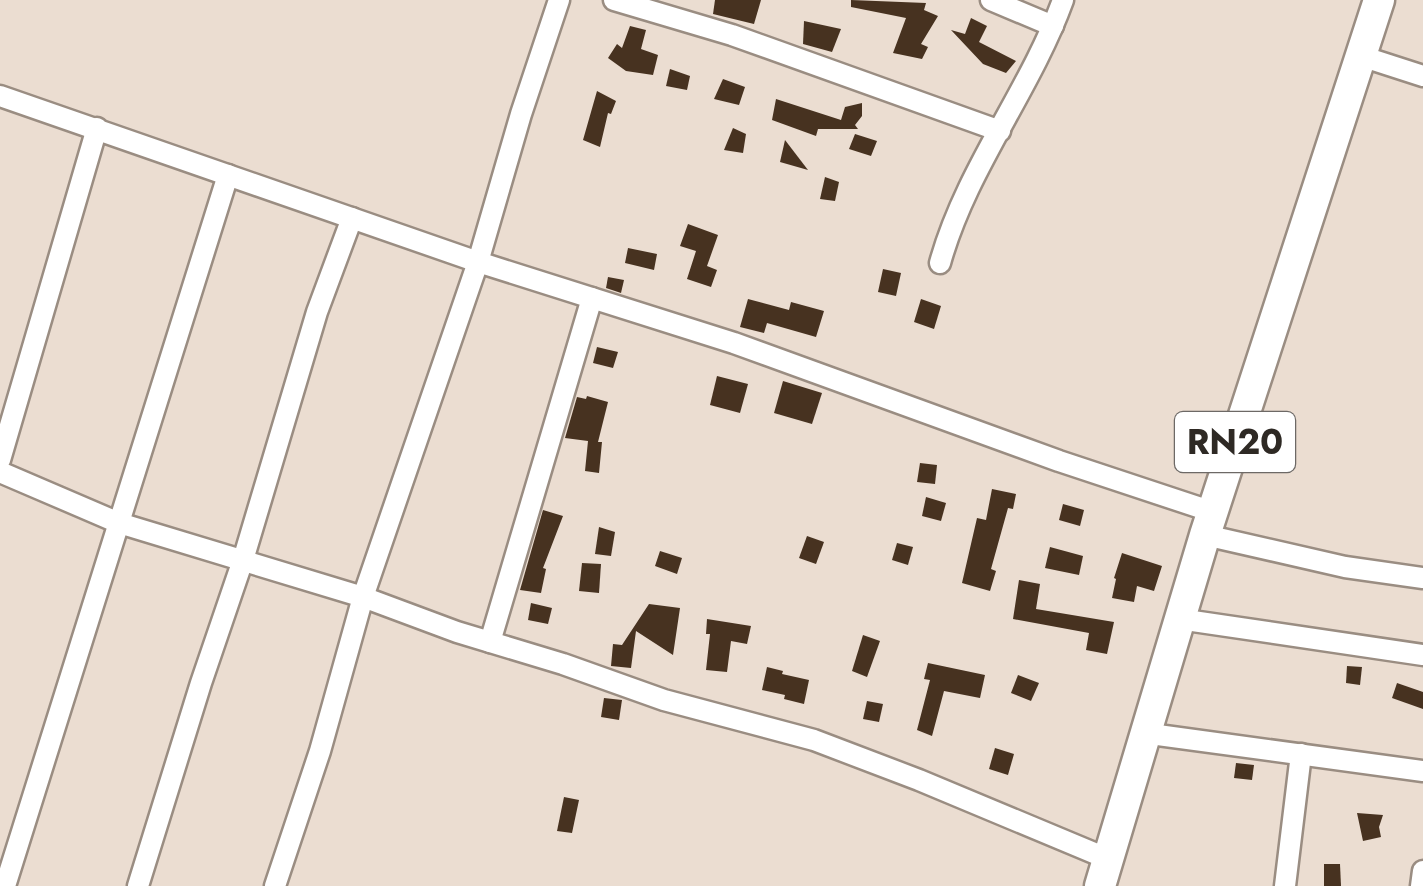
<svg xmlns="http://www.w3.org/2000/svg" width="1423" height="886" font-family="Jost,sans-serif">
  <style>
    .building { fill: #473220 }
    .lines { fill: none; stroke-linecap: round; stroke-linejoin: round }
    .minor-casing { stroke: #9a8d82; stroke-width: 25 }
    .primary-casing { stroke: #9a8d82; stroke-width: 35 }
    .minor { stroke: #fff; stroke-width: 20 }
    .primary { stroke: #fff; stroke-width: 30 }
    .labels { text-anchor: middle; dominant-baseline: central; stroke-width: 10; stroke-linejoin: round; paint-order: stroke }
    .shield { fill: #fff; stroke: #6d6966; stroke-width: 2.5 }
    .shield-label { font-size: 35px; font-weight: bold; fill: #2e2924 }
  </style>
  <rect width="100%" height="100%" fill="#ebddd1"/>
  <g class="building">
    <polygon points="715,0 761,0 754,24 713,14"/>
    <polygon points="851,0 926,3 924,10 938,16 921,44 928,47 922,59 893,53 906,18 851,7"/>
    <polygon points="971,18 987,26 979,42 1016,61 1006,73 983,64 951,30 965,34"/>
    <polygon points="804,21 841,29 832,52 803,44"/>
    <polygon points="630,26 646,30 641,49 658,55 653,75 626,71 608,58 617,44 622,48"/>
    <polygon points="670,69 690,76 687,90 666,86"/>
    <polygon points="723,79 745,87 739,105 714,99"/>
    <polygon points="597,91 616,101 611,114 608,113 600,147 583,140"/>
    <polygon points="776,99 841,120 845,107 862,103 862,116 855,125 858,129 818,129 816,136 772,120"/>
    <polygon points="733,128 746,134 743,153 724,150"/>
    <polygon points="855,134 877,141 871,156 849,149"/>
    <polygon points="785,140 808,170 780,162"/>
    <polygon points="825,177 839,182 835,201 820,199"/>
    <polygon points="688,224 718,235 707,266 717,270 711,287 687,279 696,251 680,246"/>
    <polygon points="628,248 657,254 654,270 625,263"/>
    <polygon points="883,269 901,273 896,296 878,292"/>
    <polygon points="608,277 624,280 621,293 606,288"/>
    <polygon points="748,299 789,310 791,302 824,311 816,337 767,323 764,333 740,327"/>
    <polygon points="921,299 941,306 934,329 914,322"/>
    <polygon points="597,347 618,352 613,368 593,363"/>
    <polygon points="717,376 748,384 740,413 710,405"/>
    <polygon points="783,381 822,393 812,424 774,413"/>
    <polygon points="587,396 608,402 598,442 602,442 599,473 585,471 588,441 565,438 577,397 586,399"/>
    <polygon points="920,463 937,465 935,484 917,482"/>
    <polygon points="992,489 1016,494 1013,509 1008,508 991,569 996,571 990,591 962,583 977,518 986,520"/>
    <polygon points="926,497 946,503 941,521 922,516"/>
    <polygon points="1063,504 1084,510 1080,526 1059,520"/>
    <polygon points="543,510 563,516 543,568 546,569 541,593 520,590"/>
    <polygon points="599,527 615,532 611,556 595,554"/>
    <polygon points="807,536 824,542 816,564 799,558"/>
    <polygon points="897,543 913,547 908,565 892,560"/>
    <polygon points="1050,547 1083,556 1079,575 1045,568"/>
    <polygon points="660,551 682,558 677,574 655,566"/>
    <polygon points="1122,553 1162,566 1154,591 1137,586 1134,602 1112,598 1116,579 1114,578"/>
    <polygon points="582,563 601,564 599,593 579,591"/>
    <polygon points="1019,580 1040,584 1036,609 1114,622 1107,654 1086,650 1089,633 1013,619"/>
    <polygon points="531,603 552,608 548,624 528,620"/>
    <polygon points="649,604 680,608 673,655 636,631 631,668 611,666 613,644 622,645"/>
    <polygon points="707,619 751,626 747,644 731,641 727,672 706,670 710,634 706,634"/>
    <polygon points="863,635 880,641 867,677 852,671"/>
    <polygon points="928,663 985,675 980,698 944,691 932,736 917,730 930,680 924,679"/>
    <polygon points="1347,666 1362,667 1360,685 1346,683"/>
    <polygon points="767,667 783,671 782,674 809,680 804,704 784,699 785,695 762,690"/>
    <polygon points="1018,675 1039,683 1031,701 1011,693"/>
    <polygon points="1397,683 1423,692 1423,709 1392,698"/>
    <polygon points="604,698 622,700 619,720 601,717"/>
    <polygon points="867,701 883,704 879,722 863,719"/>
    <polygon points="995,748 1014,754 1008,775 989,769"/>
    <polygon points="1236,763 1254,765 1252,780 1234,778"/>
    <polygon points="564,797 579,800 572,833 557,831"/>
    <polygon points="1357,813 1383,815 1379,827 1381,837 1363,841"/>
    <polygon points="1324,864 1340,864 1341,886 1324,886"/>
  </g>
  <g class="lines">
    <defs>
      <g id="minor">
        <polyline points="614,0 732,35 1000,131"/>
        <polyline points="991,0 1053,26"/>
        <polyline points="1361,56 1423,76"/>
        <polyline points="0,96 478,262 734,343 1059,461 1213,512"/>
        <path d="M940,263C966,169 1030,91 1063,0"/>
        <polyline points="0,460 97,128"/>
        <polyline points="0,472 119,523 363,597 457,632 563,664 664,700 814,740 919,780 1106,858"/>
        <polyline points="1205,535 1345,567 1423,578"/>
        <polyline points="1179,619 1423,655"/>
        <polyline points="490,642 592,298"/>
        <polyline points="1143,733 1423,771"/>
        <polyline points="5,886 228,175"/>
        <polyline points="138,886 201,683 243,560 317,312 352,218"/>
        <polyline points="275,886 320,751 363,597 478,262 521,114 559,0"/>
        <polyline points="1285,886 1301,754"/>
        <polyline points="1421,886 1423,871"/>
      </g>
      <polyline id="primary" points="1100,886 1205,535 1379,0"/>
    </defs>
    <use href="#minor" class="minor-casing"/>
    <use href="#primary" class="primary-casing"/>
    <use href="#minor" class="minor"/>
    <use href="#primary" class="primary"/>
  </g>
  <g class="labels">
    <rect class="shield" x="1175" y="412" width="120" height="60" rx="8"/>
    <g class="shield-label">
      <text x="1235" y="442">RN20</text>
    </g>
  </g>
</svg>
